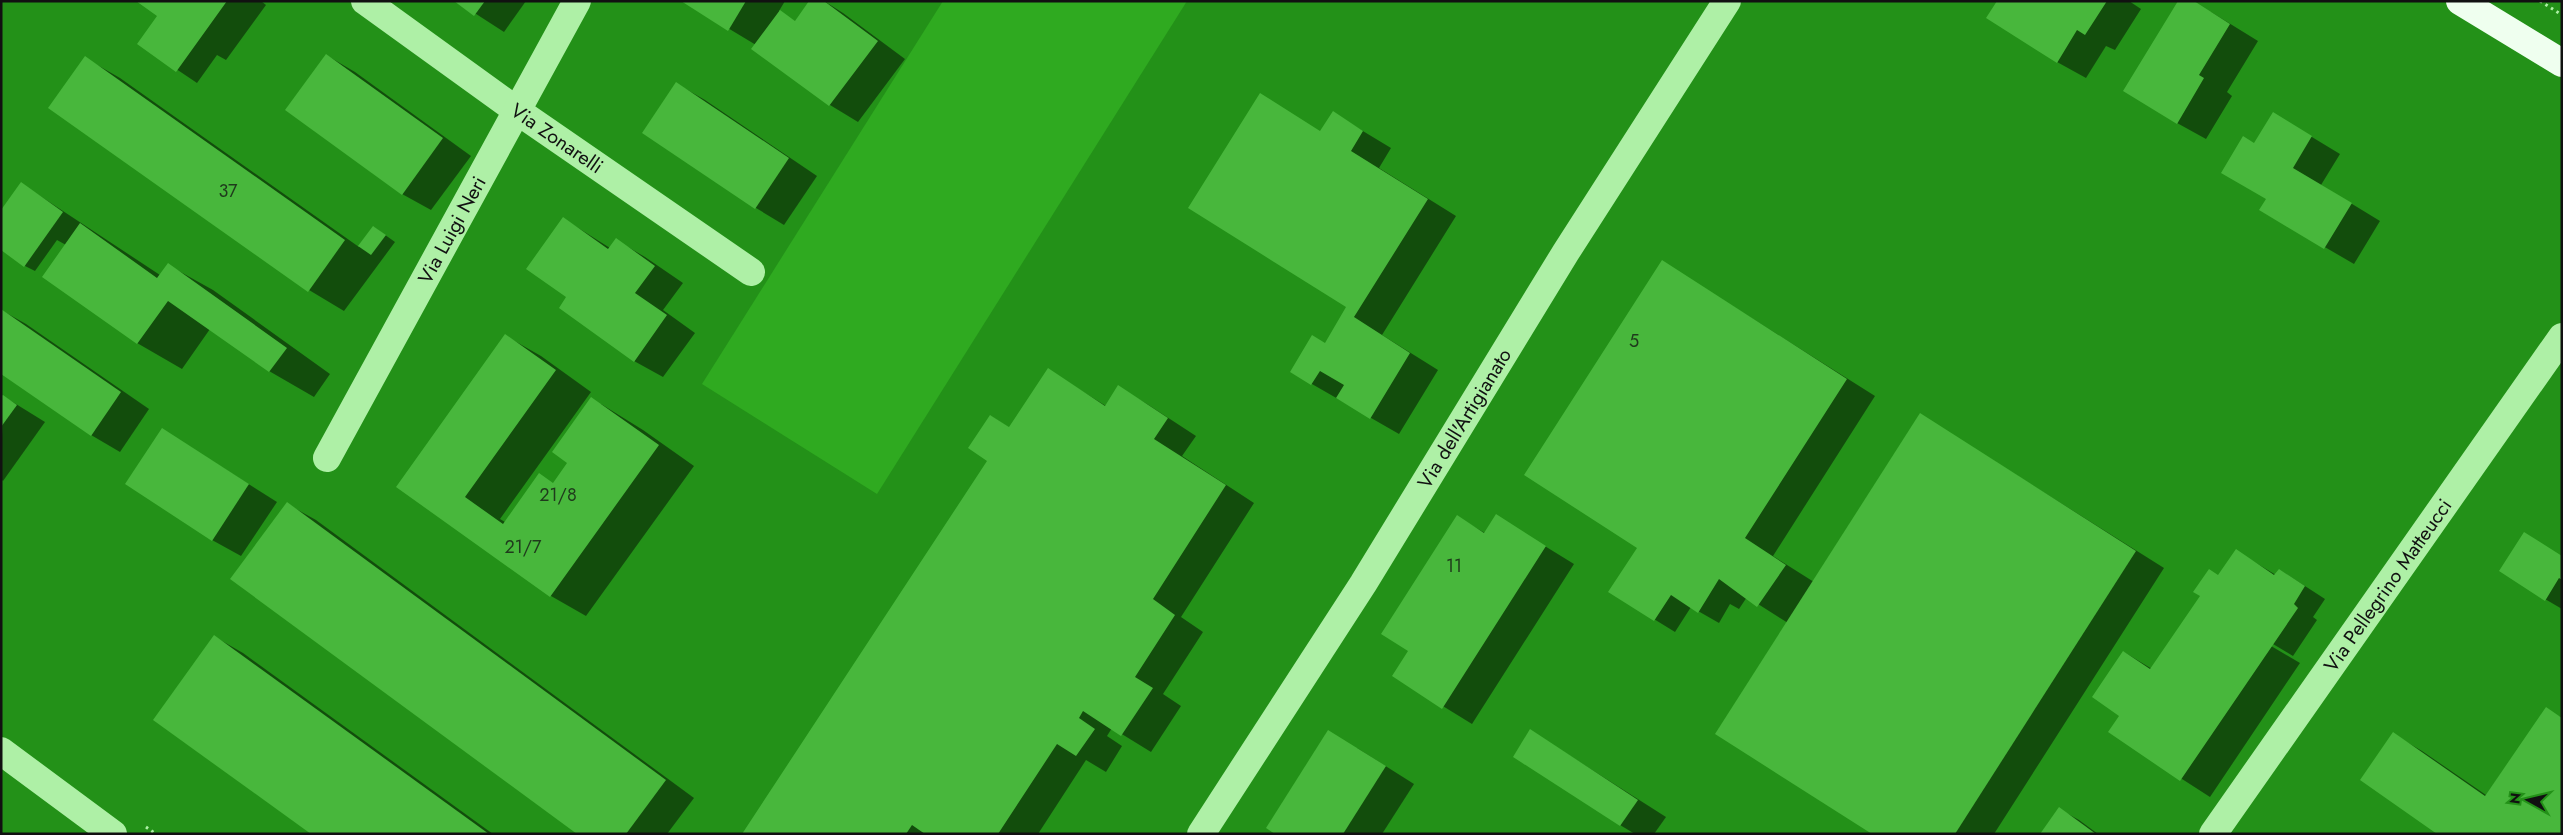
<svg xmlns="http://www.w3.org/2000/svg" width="2563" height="835" font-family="Jost,sans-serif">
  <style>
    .green { fill: #2faa20 }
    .shadow { fill: #0007 }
    .building { fill: #48b73c }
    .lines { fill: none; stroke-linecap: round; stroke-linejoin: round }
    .path { stroke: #aef0a6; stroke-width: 3; stroke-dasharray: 2.5 4; stroke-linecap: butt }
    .minor { stroke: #aef0a6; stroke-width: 28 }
    .primary { stroke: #efffef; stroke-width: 28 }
    .labels { text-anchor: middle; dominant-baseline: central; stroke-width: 4.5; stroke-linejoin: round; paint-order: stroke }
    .number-label { font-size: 18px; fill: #1f3a1c }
    .street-label { font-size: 20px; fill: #111; stroke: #239118 }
  </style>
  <rect width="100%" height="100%" fill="#239118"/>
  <polygon class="green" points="943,1 1187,1 877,494 702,384"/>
  <g class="shadow">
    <polygon points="138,1 261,1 266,5 226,60 217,55 197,83 139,44 163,19"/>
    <polygon points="456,1 526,1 504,32"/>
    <polygon points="683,1 785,1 779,11 796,22 824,1 843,13 905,59 858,122 830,105 753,48 756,45"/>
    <polygon points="1998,1 2129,1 2141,9 2115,50 2106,46 2086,78 2057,62"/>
    <polygon points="2211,12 2258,41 2227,92 2232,96 2206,139 2177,123"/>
    <polygon points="326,55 355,72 471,156 431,210 402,194"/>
    <polygon points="85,58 120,78 359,247 374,227 395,242 344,311 309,290"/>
    <polygon points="677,84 705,100 817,176 784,225 756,208 644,132"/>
    <polygon points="1333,113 1391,148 1379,168 1456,216 1382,335 1438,370 1399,434 1291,372 1325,345 1348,307 1321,132"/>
    <polygon points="2302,131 2340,154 2321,185 2380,221 2354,264 2261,210 2268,199 2255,144"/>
    <polygon points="22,184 160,275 168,265 213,290 330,374 314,397 269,371 210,329 182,369 137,343 66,245 57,240 35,271 25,266"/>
    <polygon points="564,219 610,248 616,240 645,257 683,283 663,310 695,333 663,377 634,361 568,297"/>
    <polygon points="1663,262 1875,396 1773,556 1814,582 1921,415 2164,568 1994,834 1874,834 1788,623 1747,597 1739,609 1730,604 1719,623 1691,607 1675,632 1610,592 1639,547"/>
    <polygon points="1,310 26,324 149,409 120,452 91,435"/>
    <polygon points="506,336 541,356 591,392 500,519 505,522 554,484 569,463 601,404 643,430 694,466 586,616 551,596 398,486"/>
    <polygon points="1048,370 1106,406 1118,387 1147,404 1196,436 1182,456 1254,503 1181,617 1203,632 1163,694 1181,706 1151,752 1112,728 1107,736 1122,746 1106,772 1086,760 1038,834 744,834 989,460 991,416 1010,428"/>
    <polygon points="3,396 45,422 3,481 1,479"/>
    <polygon points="162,429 277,502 241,556 212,540"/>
    <polygon points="287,504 316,520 694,798 667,834 579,834"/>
    <polygon points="1496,516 1574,564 1472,724 1394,676 1410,651 1457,517 1485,533"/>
    <polygon points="2236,551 2276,575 2280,570 2325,599 2313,617 2317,620 2293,656 2268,641 2266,643 2300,663 2210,797 2109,732 2121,715 2124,652 2152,669"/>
    <polygon points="2562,556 2562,609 2545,599"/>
    <polygon points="215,637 243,653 493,834 313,834"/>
    <polygon points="2546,709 2562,718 2562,834 2440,834 2393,734 2422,751 2486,795"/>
    <polygon points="1531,731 1666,817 1654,834 1635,834 1620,825"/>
    <polygon points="1357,748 1414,784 1382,834 1277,834"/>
    <polygon points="2059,809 2079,820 2098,834 2041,834"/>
  </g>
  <g class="building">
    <polygon points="136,1 227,1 176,72 137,44 157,16"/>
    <polygon points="454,1 485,1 474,16"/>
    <polygon points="681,1 746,1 728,31"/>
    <polygon points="809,1 824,1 878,41 829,106 751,49 780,10 795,21"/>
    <polygon points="1997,1 2107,1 2085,35 2077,30 2057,63 1986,18"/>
    <polygon points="2178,1 2194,1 2230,24 2199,75 2204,78 2177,124 2123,91"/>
    <polygon points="326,54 443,138 402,195 285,110"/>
    <polygon points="85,56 345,240 308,292 48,108"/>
    <polygon points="676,82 789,158 755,209 642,133"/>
    <polygon points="1260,93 1320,131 1333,111 1363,131 1351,151 1428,199 1354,317 1410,353 1370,419 1336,398 1344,385 1320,371 1311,385 1290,372 1312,335 1325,343 1346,307 1188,208"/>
    <polygon points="2273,112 2312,136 2293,168 2352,203 2324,249 2259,210 2266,199 2221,173 2243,136 2254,143"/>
    <polygon points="21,182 63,212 24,267 1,250 1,210"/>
    <polygon points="563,217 608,249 616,238 655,266 635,293 667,315 634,362 559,308 566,297 526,269"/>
    <polygon points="80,223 157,278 168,263 287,348 269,372 168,301 137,344 42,277"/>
    <polygon points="373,226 386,235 371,255 358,246"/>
    <polygon points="1662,260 1847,379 1745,538 1786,565 1757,607 1719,579 1698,613 1671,595 1654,621 1608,592 1637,548 1524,475"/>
    <polygon points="1,309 121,392 91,436 1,374"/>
    <polygon points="505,334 556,370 465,497 503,524 539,473 553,483 567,463 552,452 591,397 659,445 550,597 396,487"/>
    <polygon points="1048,368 1105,406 1118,385 1168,418 1154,439 1226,485 1153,599 1175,615 1135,677 1153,688 1121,736 1083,711 1079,718 1095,729 1076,756 1057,744 998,834 925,834 912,825 906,834 742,834 987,461 968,448 990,415 1009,427"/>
    <polygon points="3,395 17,405 1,427 1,396"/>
    <polygon points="1920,413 2136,551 1955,834 1872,834 1715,734"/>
    <polygon points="162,428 249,484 212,541 125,484"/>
    <polygon points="287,502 666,780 626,834 577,834 230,579"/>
    <polygon points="1496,514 1546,546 1442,709 1392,676 1408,651 1381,634 1457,515 1484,533"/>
    <polygon points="2524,532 2562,556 2562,580 2559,578 2545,601 2499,571"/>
    <polygon points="2236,549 2274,575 2279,569 2305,586 2294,604 2298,608 2180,781 2108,732 2119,716 2092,697 2123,651 2150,669 2200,596 2193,592 2209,569 2218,575"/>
    <polygon points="214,635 489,834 311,834 153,720"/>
    <polygon points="2546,707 2562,718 2562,834 2437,834 2360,780 2393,732 2485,796"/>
    <polygon points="1530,729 1638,800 1620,826 1513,757"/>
    <polygon points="1328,730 1386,766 1343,834 1275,834 1266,828"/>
    <polygon points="2059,807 2096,834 2040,834"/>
  </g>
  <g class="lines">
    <g class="path">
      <polyline points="2540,1 2562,15"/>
      <polyline points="146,827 156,834"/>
    </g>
    <g class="minor">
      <path id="s1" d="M365,1L516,110L751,272"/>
      <path id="s2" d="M327,458L577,1"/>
      <polyline points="1,751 113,834"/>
      <path id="s3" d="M1201,834L1363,584L1566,252L1727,1"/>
      <path id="s4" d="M2213,834L2562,337"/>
    </g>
    <polyline class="primary" points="2460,1 2562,63"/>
  </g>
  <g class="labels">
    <g class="number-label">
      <text x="228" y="191">37</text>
      <text x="1634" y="341">5</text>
      <text x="558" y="495">21/8</text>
      <text x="523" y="547">21/7</text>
      <text x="1454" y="566">11</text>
    </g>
    <g class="street-label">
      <text stroke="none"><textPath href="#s1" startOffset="236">Via Zonarelli</textPath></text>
      <text stroke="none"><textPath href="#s2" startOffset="260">Via Luigi Neri</textPath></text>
      <text stroke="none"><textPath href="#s3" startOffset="492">Via dell'Artigianato</textPath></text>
      <text stroke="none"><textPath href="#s4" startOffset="304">Via Pellegrino Matteucci</textPath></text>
    </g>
  </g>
  <rect width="2563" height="835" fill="none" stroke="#111111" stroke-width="5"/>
  <g transform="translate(2528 800) rotate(278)" stroke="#239118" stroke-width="4" paint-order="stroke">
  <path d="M0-4L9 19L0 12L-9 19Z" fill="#111111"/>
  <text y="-8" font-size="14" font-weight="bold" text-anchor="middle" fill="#111111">N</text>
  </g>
</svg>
